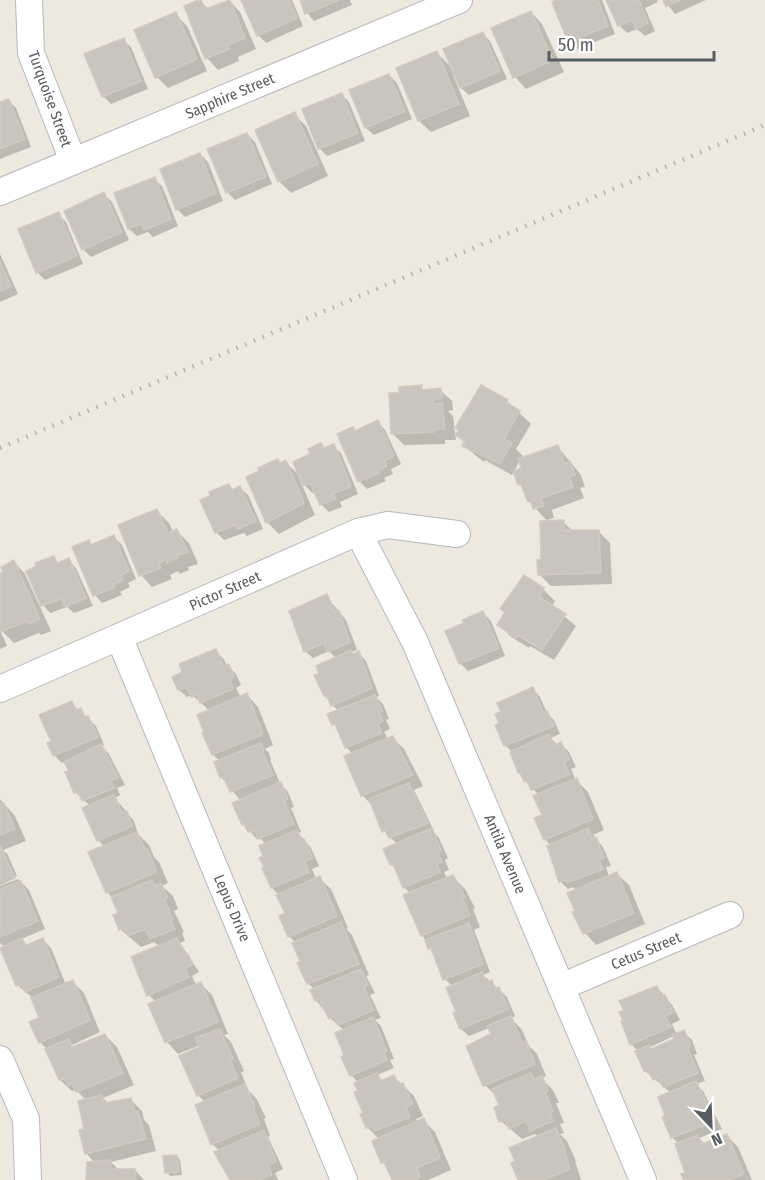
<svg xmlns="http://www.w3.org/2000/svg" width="765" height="1180" font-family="'Fira Sans Condensed',sans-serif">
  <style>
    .shadow { fill: #0003; fill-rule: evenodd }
    .building { fill: #c9c5be; stroke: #d1cabd; stroke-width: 1.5 }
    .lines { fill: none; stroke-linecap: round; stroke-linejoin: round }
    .street-casing { stroke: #b5b8bd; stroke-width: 28 }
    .street { stroke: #fff; stroke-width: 26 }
    .rail { stroke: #b1b2b2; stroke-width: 4.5; stroke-dasharray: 1.5 8; stroke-linecap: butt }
    .labels { text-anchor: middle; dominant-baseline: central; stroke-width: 4.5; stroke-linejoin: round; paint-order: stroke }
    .street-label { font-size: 15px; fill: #585d61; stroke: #fff }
  </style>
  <rect width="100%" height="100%" fill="#ede9df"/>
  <g class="shadow">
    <polygon points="200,0 208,9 229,0 240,12 256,49 238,57 239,61 218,70 207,58 186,6"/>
    <polygon points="242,0 292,0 303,26 266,43 258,35"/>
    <polygon points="301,0 350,0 352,5 314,21 307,13"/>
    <polygon points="561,0 602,0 615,34 577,49 569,41"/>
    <polygon points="608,0 657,0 658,2 645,8 655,31 645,36 637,29 627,33 619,25"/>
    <polygon points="664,0 706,0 675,14"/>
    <polygon points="531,12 542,24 564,72 526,89 515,77 493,29"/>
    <polygon points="175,14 187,26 207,71 168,88 157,77"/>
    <polygon points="483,34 490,41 507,79 469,95 461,88 455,74 453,75 470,116 431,132 419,121 398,69 437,53 453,69"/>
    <polygon points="123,40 131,47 148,89 111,104 103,96"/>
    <polygon points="389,75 397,83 412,119 374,135 366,128 351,91"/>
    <polygon points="341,94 349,102 365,141 327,156 319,148"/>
    <polygon points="8,100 16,108 31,147 0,159 0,104"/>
    <polygon points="294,114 306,126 328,176 291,193 279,181"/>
    <polygon points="247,134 255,142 272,184 235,200 227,192"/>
    <polygon points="200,154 208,162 223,201 185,217 177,209"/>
    <polygon points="154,179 162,186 178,226 153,237 148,232 137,236 129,229 115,194"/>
    <polygon points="104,194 112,202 129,240 91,257 83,249"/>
    <polygon points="58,214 66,222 83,264 45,280 37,272"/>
    <polygon points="0,254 18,294 0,302"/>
    <polygon points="421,387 425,391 440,390 452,401 453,410 448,411 453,416 456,440 445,440 445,444 404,445 392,433 401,394"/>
    <polygon points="482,387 507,401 531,424 516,449 523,456 521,459 557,446 581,475 585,487 580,488 584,498 552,510 554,518 546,520 529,501 525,490 519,484 523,469 520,460 512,475 485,460 484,462 464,446 465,443 457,435"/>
    <polygon points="378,422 385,430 401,464 391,469 393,474 384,478 386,481 367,489 359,481 356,432"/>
    <polygon points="321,445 325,449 333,446 341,453 358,494 340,502 342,507 329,512 321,504 315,492 312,493 300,480 315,515 279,534 268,523 248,478 278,461 281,464 285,462 302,478"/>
    <polygon points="228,485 234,491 240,488 248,495 263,529 247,536 244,533 224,540 216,532"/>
    <polygon points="157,511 169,523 173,532 177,531 189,543 198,564 188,567 189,570 180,574 178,571 170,575 172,579 152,587 141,575"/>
    <polygon points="563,522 573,531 598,531 610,543 612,584 551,586 539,574 542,560"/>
    <polygon points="114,537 122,545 136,579 128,583 130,587 120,592 122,595 102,603 95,595 89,542 93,545"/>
    <polygon points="53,558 59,564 68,560 76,568 93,606 74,613 67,607 50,613 43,605"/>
    <polygon points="14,562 25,574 51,631 41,635 39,633 14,643 0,629 0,574 5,572"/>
    <polygon points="543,589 555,601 552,606 576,626 554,660 530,646 529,648 510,636 499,624"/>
    <polygon points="326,596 346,620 357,650 351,652 354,655 358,653 366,661 379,696 376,697 383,704 389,719 386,720 390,729 384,732 388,739 392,737 404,749 423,786 414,790 434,831 433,831 439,838 448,858 445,860 449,870 444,872 447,879 453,877 465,889 475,908 473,909 480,927 474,930 490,972 483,975 507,997 515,1016 511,1018 522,1030 529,1046 537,1054 546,1076 541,1078 553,1090 559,1103 556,1103 564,1123 560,1124 564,1133 560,1134 567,1141 576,1161 575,1161 581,1180 520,1180 538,1137 535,1134 522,1139 501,1121 501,1106 497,1097 485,1085 493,1035 489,1028 469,1036 461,1029 453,987 445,979 434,953 422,935 411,894 404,887 397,871 391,864 398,845 384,831 373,806 362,795 353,754 346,747 339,729 333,724 338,711 325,696 321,675 336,658 329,651 313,658 305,651"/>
    <polygon points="483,613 491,621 505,656 468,671 460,663 466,624"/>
    <polygon points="0,630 7,646 0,649"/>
    <polygon points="215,651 223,658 227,666 228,666 236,674 241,685 236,688 241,698 247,695 258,707 273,745 265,749 269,753 271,760 270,760 280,783 288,792 294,807 291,808 301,832 298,833 311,848 319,866 312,869 316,879 319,878 331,889 348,928 346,929 352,935 369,975 366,976 375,993 370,995 381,1018 375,1020 381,1026 394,1059 390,1060 394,1068 377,1075 384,1082 394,1077 414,1096 423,1116 416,1119 418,1122 423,1120 435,1132 451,1170 428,1180 395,1180 389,1168 382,1162 379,1139 367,1127 358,1082 351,1075 346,1056 345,1031 330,1018 316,1000 315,990 308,983 296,943 289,936 281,917 287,914 279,895 272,888 261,858 265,857 266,844 260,838 257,839 243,824 241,801 221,777 220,761 213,755 204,734 210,711 192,695 187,697 179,690"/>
    <polygon points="533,689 540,697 547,713 554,720 560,734 551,738 557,745 561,744 569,752 576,767 571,769 576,780 588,792 604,830 593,835 603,847 611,866 606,867 609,877 617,874 629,885 645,924 596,945 585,933 578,912 576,890 573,887 568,889 560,881 551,846 545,839 544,816 539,795 525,781 512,752 506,746 497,725 501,724 503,712"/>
    <polygon points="71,703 96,726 104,745 101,746 109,754 125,785 117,788 120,795 115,798 134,821 138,834 149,845 154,857 159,862 168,883 162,886 173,896 178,909 174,911 184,932 182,933 185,941 180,943 199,972 192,976 196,985 200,983 212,995 228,1034 224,1035 231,1042 244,1071 241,1072 248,1090 256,1098 266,1118 264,1119 270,1136 268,1137 283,1169 275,1173 278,1180 232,1180 220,1151 212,1144 205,1102 198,1095 201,1048 200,1045 178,1054 167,1042 156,1002 149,995 160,947 154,942 141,947 120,929 120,914 114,899 107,892 105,847 98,840 90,806 75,792 71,772 66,761 62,763 54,755 53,741"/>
    <polygon points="0,799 15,816 26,841 3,850 8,855 17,876 0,883"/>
    <polygon points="18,879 29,890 45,929 21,939 28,946 43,940 51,948 66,985 73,982 84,993 100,1032 72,1045 75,1047 105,1035 117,1047 134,1085 103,1098 109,1104 130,1099 142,1111 144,1120 149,1125 156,1151 111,1162 120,1171 135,1170 144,1180 87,1180 95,1163 86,1153 86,1100 76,1090 72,1091 60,1080 47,1049 40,1042 41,1019 34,999 17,985 5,947 0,943 0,886"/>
    <path d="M657,987L672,1005L680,1020L672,1024L677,1035L684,1032L692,1040L697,1054L694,1055L705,1081L696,1084L703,1091L722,1129L699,1138L705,1144L726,1135L738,1147L752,1180H686L687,1174L679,1144L672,1137L667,1116L671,1093L645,1071L638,1051L631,1044ZM674,1036L676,1040L652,1050L650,1047Z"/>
    <polygon points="177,1156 180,1160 182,1175 170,1176 167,1172"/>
  </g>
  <g class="building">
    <polygon points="198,0 201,0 205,9 230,0 245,38 227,45 229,49 205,59 184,6"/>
    <polygon points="241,0 289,0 297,18 257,36"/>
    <polygon points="300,0 339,0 305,14"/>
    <polygon points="556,0 598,0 608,26 568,42 552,2"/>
    <polygon points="606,0 639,0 648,23 636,29 632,20 618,26"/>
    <polygon points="663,0 681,0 666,7"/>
    <polygon points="531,11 553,60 513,78 491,28"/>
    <polygon points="176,12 197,59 155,78 134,30"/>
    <polygon points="483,32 500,71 460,88 443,49"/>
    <polygon points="124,38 141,81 102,97 84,54"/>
    <polygon points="437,51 459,104 418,121 396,68"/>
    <polygon points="389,74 405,111 365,128 349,90"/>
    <polygon points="342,93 358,133 318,149 302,109"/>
    <polygon points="9,99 25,139 0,149 0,102"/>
    <polygon points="295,112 318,164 278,182 255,130"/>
    <polygon points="247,133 266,177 226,193 207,149"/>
    <polygon points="200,153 216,193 176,210 160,169"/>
    <polygon points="155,177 171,219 144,230 141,224 128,229 114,193"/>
    <polygon points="104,192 122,232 82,250 64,211"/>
    <polygon points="59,212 77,256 36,273 18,229"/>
    <polygon points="0,261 11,286 0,291"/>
    <polygon points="422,385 422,390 441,388 442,398 433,400 433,404 442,403 445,429 434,429 434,432 391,434 389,393 399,393 399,387"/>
    <polygon points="481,385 508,400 506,402 520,411 504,439 512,443 500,464 462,446 465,441 455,435 459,430 455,428"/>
    <polygon points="378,420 394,456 384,461 387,466 378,471 379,473 358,482 337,434 353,427 355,431"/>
    <polygon points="321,443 324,448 334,444 351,486 333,494 335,499 320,505 310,483 303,486 293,462 310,454 308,449"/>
    <polygon points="558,445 565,464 570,461 575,475 569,477 573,487 541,498 544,506 533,509 531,501 528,502 521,484 518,485 513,471 521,468 518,459"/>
    <polygon points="278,459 280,463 286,460 304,503 266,523 246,477 259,471 258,468"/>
    <polygon points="229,484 232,490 240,486 256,521 238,529 236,525 215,533 200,500 210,496 209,492"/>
    <polygon points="157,509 168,533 177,529 188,552 177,556 178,558 167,563 166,560 159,563 161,568 139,576 118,525"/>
    <polygon points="564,520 564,530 599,530 601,573 538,575 537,560 541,559 540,521"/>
    <polygon points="114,535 129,571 121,575 123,580 114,584 115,587 93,596 72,547 89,540 91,545"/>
    <polygon points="54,556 57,563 69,558 86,598 65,607 61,599 41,606 26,571 36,566 35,563"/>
    <polygon points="14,560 40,619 28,624 27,621 1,632 0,573 3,572 1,567"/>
    <polygon points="524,575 544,588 539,597 566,614 542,650 518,635 517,638 497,625 505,612 500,609"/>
    <polygon points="327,594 335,612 339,610 350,642 328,652 324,643 304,652 289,611"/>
    <polygon points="483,611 499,648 459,664 445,631 464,623 462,620"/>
    <polygon points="216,649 224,666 229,664 234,677 230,680 233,689 200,703 197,695 191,697 187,687 178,690 172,677 182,672 179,664"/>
    <polygon points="351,650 353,654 359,651 372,688 331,706 327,696 324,696 314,675 319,674 316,666"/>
    <polygon points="533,687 543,712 547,711 554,726 504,746 495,725 499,723 495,714 501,712 497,703"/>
    <polygon points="247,693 263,734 212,755 202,733 204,732 197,715"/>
    <polygon points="375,695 382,711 379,712 383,721 378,724 381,733 345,748 335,724 332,725 327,714"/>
    <polygon points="72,701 76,711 81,708 85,717 88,716 98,737 53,756 47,743 51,741 39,715"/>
    <polygon points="549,734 553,745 561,742 569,759 564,762 570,774 531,790 527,781 524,782 520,773 518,773 510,752"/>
    <polygon points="393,736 413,775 361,796 344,756"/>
    <polygon points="261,743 264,752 263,753 273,775 230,792 223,776 220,778 214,762"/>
    <polygon points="101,744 118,777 111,781 114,788 82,801 78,792 74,793 65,772 69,771 64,762"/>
    <polygon points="577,778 593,819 544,840 534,818 542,815 533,796"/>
    <polygon points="281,782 288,799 284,801 294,824 258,839 255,830 248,832 244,824 242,825 232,803"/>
    <polygon points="409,783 428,823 389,838 385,830 382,832 369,799"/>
    <polygon points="114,795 122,812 127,811 132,826 97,841 82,808"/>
    <polygon points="4,803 15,829 0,835 0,804"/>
    <polygon points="432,828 441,850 438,852 442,862 437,864 440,872 403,888 393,864 390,865 383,849"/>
    <polygon points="588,828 592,838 596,837 604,858 599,860 603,869 567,883 566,880 559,882 547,846"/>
    <polygon points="297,830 301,840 304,839 313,858 305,861 309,872 271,888 262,868 264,867 259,858 263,856 259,846"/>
    <polygon points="137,832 145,849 148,849 157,872 106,893 88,852"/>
    <polygon points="0,845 15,878 0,885"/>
    <polygon points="617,872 634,913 583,934 572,912 575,911 567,893"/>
    <polygon points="453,875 465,896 462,897 470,915 421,936 403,895"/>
    <polygon points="320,876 337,916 288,937 279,916 285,913 276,895"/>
    <polygon points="152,880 155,886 161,883 168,898 164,899 173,920 171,921 175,929 150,939 146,929 128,936 124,928 119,930 113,915 118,913 111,897"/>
    <polygon points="21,881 38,921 0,937 0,889"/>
    <polygon points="341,922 359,964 307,984 297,963 300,961 292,943"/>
    <polygon points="469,923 483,964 443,980 431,948 428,949 425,940"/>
    <polygon points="22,938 25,946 43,938 59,977 25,992 21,984 16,986 0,948"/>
    <polygon points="177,938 185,955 188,954 193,964 185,968 189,977 147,996 131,957"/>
    <polygon points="361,969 368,985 364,987 374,1010 338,1025 334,1016 329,1019 319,999 315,1001 310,990"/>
    <polygon points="482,972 486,982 492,980 495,989 499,987 509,1009 460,1029 453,1013 456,1012 446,988"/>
    <polygon points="73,980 90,1020 39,1043 29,1022 39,1018 31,998"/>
    <polygon points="201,982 218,1022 165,1043 148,1004"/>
    <polygon points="657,986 662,996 665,995 673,1012 665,1016 671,1027 630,1045 621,1021 623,1020 619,1012 624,1011 619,1001"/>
    <polygon points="511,1016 522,1042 526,1041 535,1064 483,1086 466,1046 491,1034 487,1026"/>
    <polygon points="373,1017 387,1051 384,1052 387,1060 350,1076 341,1057 344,1055 335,1033"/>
    <polygon points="220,1029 233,1059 230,1060 238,1078 197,1096 179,1056 199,1047 195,1038"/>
    <polygon points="684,1030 691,1046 688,1048 698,1073 663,1087 658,1077 653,1080 648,1070 644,1071 635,1051 649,1045 651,1049 674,1039 672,1035"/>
    <polygon points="105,1034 123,1073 76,1092 72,1083 68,1085 65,1079 59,1080 45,1049 69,1039 72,1047"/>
    <polygon points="377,1073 381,1081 394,1075 399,1085 403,1083 413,1104 406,1107 410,1117 374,1131 372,1126 366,1128 360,1114 363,1113 354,1092 358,1091 354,1083"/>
    <polygon points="531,1073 534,1079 542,1076 548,1091 545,1092 553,1111 550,1113 553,1121 530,1131 526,1121 509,1129 505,1120 499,1122 494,1108 499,1105 492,1089"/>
    <polygon points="696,1081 715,1121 671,1138 662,1117 665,1116 658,1097"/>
    <polygon points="245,1084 255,1106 253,1108 260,1124 211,1145 195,1105"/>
    <polygon points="102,1095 104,1103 131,1098 135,1112 138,1111 146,1139 85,1154 79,1130 84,1129 78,1101"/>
    <polygon points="424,1118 440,1158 417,1168 420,1177 414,1180 392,1180 384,1162 381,1163 372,1141"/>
    <polygon points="556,1128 565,1149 564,1149 570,1169 544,1180 518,1180 511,1163 515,1161 509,1148"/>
    <polygon points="264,1130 276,1161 268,1165 272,1175 259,1180 230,1180 214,1152"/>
    <polygon points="727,1134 744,1174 730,1180 684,1180 681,1174 685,1173 675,1144 698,1135 702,1144"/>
    <polygon points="177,1155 179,1172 165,1173 163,1156"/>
    <polygon points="111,1160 111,1169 135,1169 136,1180 86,1180 87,1162"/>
  </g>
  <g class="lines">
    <defs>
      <g id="street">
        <polyline points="29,0 31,53 73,161"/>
        <polyline points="0,192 459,0"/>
        <polyline points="358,532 415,642 643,1180"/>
        <polyline points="119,637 344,1180"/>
        <polyline points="0,689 358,532 388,525 457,534"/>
        <polyline points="561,987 730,915"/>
        <polyline points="0,1059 26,1119 28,1180"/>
      </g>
    </defs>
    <use href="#street" class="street-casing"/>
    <use href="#street" class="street"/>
    <polyline class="rail" points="0,448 765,125"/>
  </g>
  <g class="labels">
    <g class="street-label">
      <text transform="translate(230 96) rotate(-23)">Sapphire Street</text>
      <text transform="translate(50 99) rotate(70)">Turquoise Street</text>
      <text transform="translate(225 591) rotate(-24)">Pictor Street</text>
      <text transform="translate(505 854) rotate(67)">Antila Avenue</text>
      <text transform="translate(232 908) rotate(67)">Lepus Drive</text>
      <text transform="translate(646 951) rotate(-23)">Cetus Street</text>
    </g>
  </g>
  <g transform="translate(711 1126) rotate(157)" stroke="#ffffff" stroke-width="4.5" paint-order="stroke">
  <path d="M0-4.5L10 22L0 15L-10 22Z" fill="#585d61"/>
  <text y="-9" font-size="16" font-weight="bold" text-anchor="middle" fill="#585d61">N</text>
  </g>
  <path d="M549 51v9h165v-9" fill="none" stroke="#585d61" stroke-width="3"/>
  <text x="558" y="51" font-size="18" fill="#585d61" stroke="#ffffff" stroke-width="4.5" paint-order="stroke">50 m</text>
</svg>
